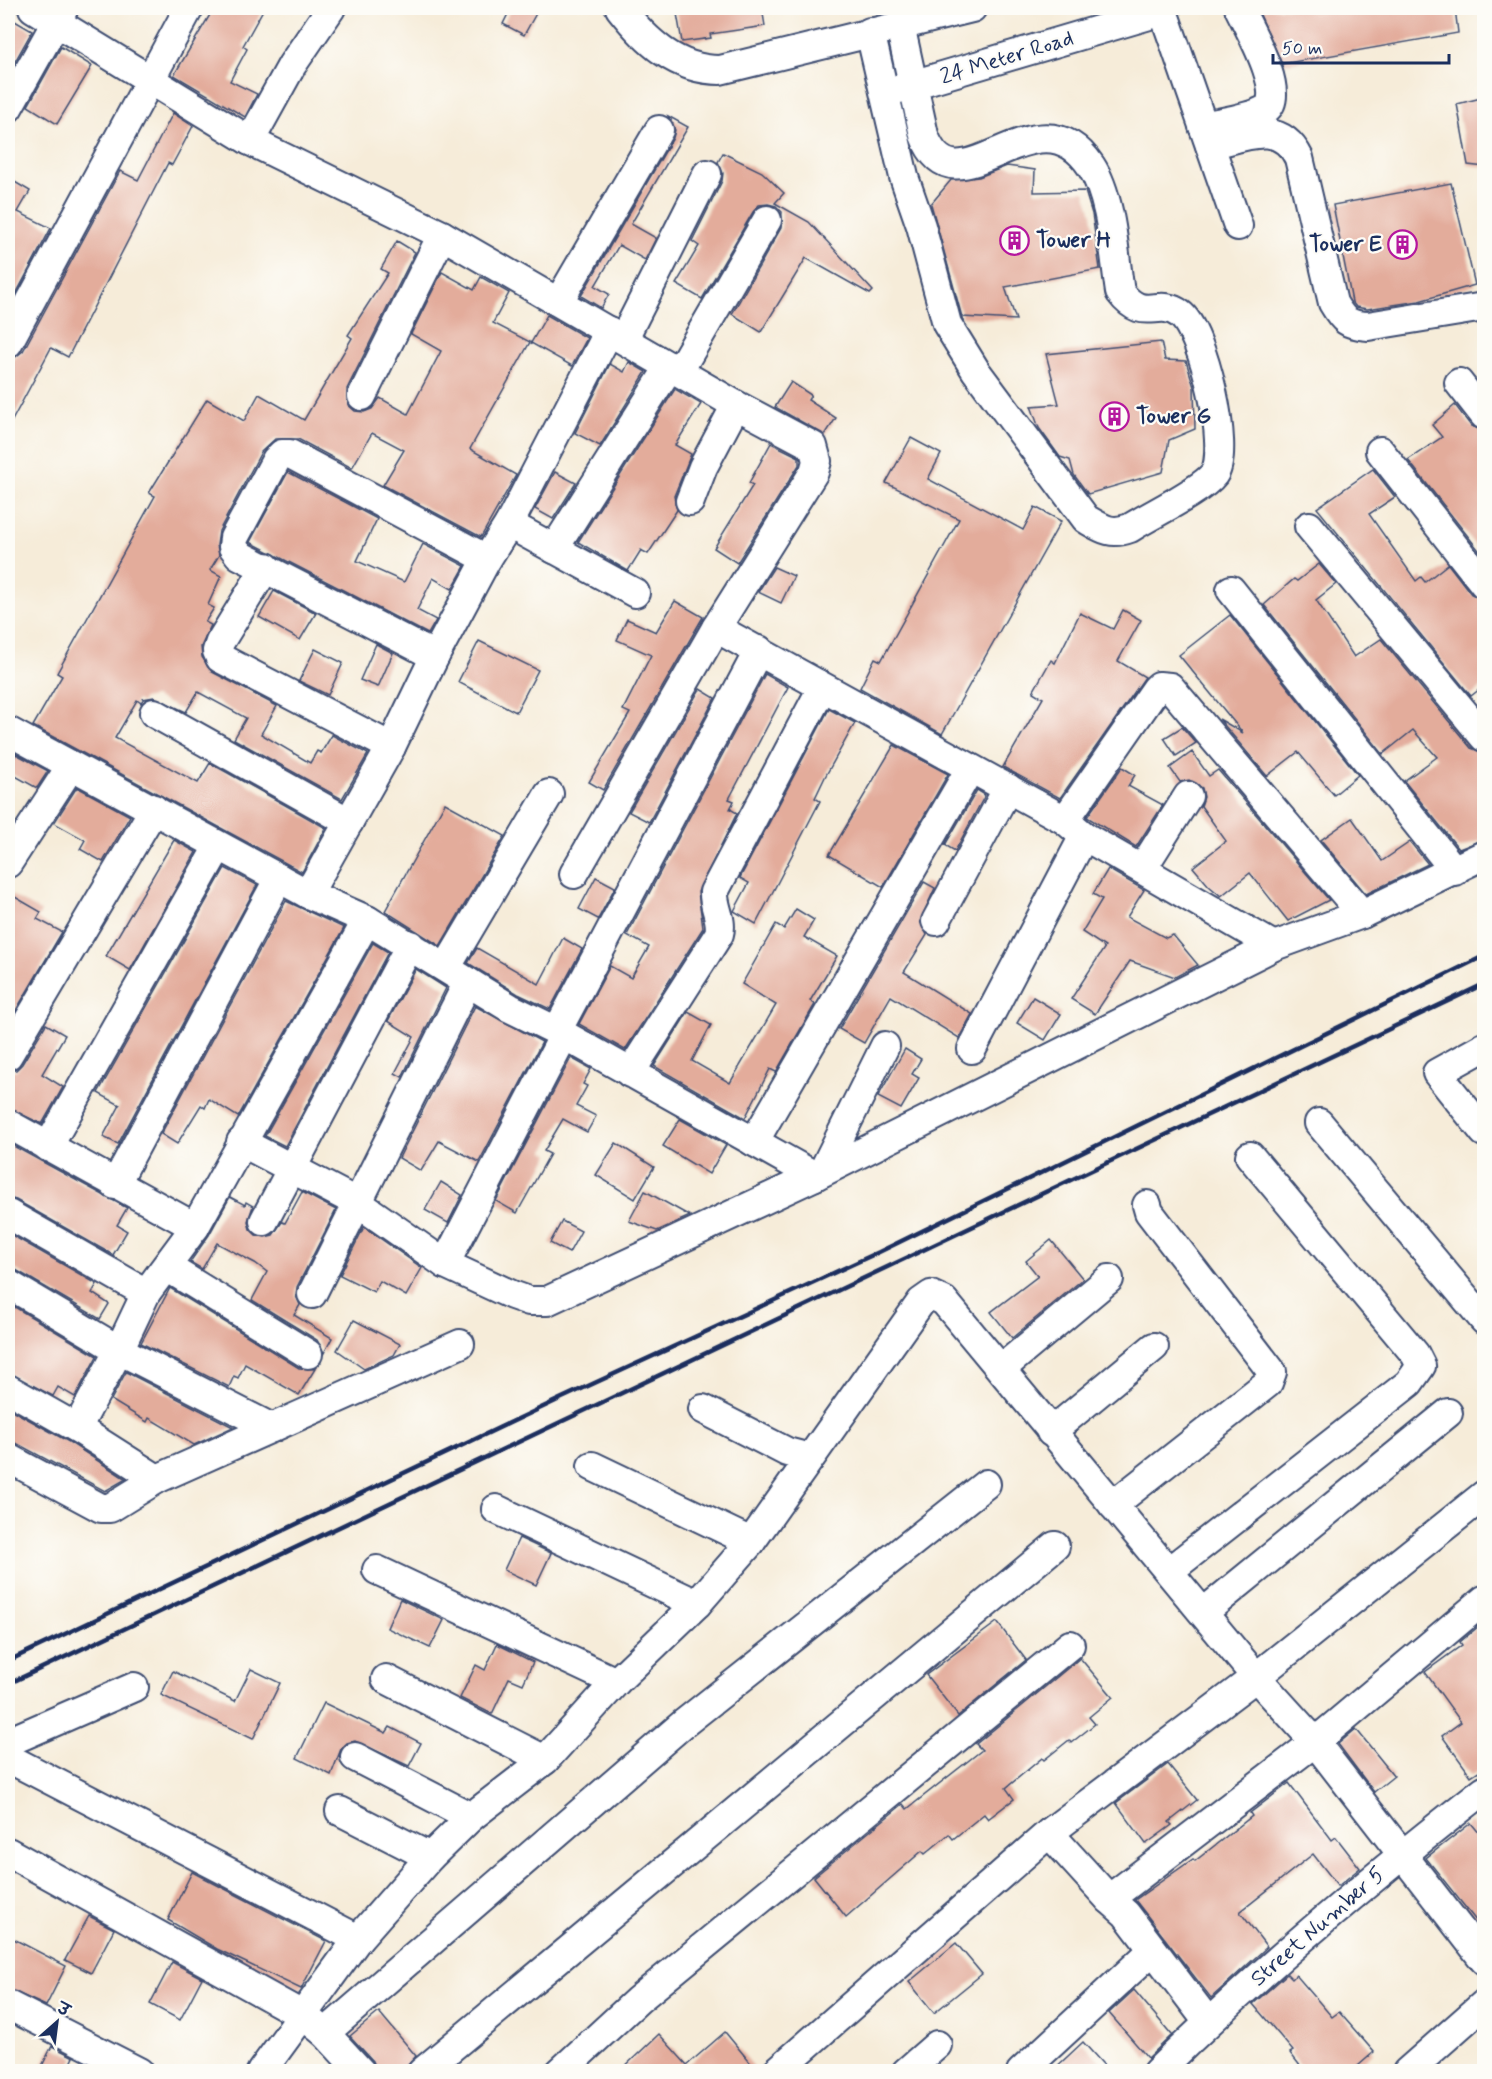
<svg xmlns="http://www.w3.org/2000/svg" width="1492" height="2079" font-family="Mynerve,'Playpen Sans Deva',sans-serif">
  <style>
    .building { fill: #e3ac9b }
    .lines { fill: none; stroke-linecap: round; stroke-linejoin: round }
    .minor-casing { stroke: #3c4b70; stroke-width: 32 }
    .minor { stroke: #fff; stroke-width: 28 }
    .rail { stroke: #1b2f5e; stroke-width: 4.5 }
    .labels { text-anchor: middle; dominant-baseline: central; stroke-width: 4.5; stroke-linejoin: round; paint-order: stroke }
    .street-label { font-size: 22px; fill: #1b2f5e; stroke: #fdfcf7 }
    .poi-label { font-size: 22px; font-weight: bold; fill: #1b2f5e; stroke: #fdfcf7; text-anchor: start }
  </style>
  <rect width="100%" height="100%" fill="#fdfcf7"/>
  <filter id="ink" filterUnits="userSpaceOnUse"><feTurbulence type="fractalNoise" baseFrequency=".0167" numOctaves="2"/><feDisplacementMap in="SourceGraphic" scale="12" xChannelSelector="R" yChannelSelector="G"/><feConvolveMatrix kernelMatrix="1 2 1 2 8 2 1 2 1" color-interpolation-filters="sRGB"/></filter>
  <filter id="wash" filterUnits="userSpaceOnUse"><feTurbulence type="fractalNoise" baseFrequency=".008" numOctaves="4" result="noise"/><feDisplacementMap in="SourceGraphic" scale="24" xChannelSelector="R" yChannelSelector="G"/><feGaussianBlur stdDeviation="1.35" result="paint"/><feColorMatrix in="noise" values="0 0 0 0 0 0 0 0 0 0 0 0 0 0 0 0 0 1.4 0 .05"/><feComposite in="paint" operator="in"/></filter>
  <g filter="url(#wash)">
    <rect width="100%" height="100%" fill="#f6ecd9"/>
    <g id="blocks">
      <g class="building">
        <polygon points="214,8 264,8 243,46 247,49 230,81 257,94 245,117 174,75"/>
        <polygon points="511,8 539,8 524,35 503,24"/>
        <polygon points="676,8 762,8 765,26 710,34 711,38 682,42"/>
        <polygon points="1257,8 1455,8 1458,33 1282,64"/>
        <polygon points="8,17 32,31 9,72 8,71"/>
        <polygon points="61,47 92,66 57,124 28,106"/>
        <polygon points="1485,97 1485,167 1468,165 1457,104"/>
        <polygon points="173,113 193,126 172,165 168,163 68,357 51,348 8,428 8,363 23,351 120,171 138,180"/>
        <polygon points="668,116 688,127 631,224 656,238 645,260 619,245 595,286 609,294 601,308 581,296 673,138 675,130"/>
        <polygon points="723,153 762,172 784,193 775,203 809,222 873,291 870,294 806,258 761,332 732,314 781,228 782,212 776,206 768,204 759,205 753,212 702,299 676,284 699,246 692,241 722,181 723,173 718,162"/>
        <polygon points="1007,166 1035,170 1034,192 1085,191 1092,214 1100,269 1005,287 1016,320 962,317 931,204 951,180 979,177"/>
        <polygon points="8,178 30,191 18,212 51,228 8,309"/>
        <polygon points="1451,183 1475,285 1419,301 1367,309 1356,307 1352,302 1333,205"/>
        <polygon points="397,241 415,252 347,389 348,405 355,411 364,412 372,409 380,398 408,414 441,351 411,334 442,272 474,290 481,277 509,293 493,323 530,342 470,449 516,475 481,537 383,485 404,450 372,433 352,468 298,439 275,439 261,452 219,531 217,545 219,555 210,570 221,576 208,605 214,608 205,622 211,625 201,647 202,657 212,672 277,706 261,734 310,763 317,751 321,753 332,735 368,754 342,799 234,739 246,718 198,692 186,712 154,697 143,699 141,703 137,700 115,738 198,783 210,763 326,828 302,872 33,726 62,676 57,673 155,496 149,493 207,399 244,421 259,394 304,420 352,338 348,335 388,273 381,269"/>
        <polygon points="547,315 587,338 572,366 531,343"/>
        <polygon points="1161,342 1165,360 1186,361 1194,387 1195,429 1169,440 1163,472 1088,494 1074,475 1070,460 1060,457 1039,428 1031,406 1059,404 1046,354"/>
        <polygon points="629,362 646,372 600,446 575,433 610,364 624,372"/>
        <polygon points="791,382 811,395 808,400 836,418 825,435 775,407"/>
        <polygon points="675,389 701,404 675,445 691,454 674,496 677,510 648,554 641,550 628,571 578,542"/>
        <polygon points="1455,405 1471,426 1485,431 1485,558 1408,460 1442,437 1432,425"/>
        <polygon points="911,438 941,454 928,479 1023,530 1035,507 1061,521 942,734 860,688 875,658 881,661 959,519 886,483"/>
        <polygon points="771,443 799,457 799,465 737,563 714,548 753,485 749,483"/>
        <polygon points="1373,469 1395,497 1369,514 1416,581 1421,577 1425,582 1448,564 1471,594 1485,600 1485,685 1471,696 1317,508"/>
        <polygon points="288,472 377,519 357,561 404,582 423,544 465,566 452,589 433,578 417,610 436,620 428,634 250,542"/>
        <polygon points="555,472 576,483 553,519 535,509"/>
        <polygon points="1319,564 1336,584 1316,600 1354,657 1381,639 1471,748 1485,753 1485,839 1459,849 1404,781 1437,757 1413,730 1383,754 1264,605 1294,579 1297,581"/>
        <polygon points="774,567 794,576 781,603 758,592"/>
        <polygon points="274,591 316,613 300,640 259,617"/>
        <polygon points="675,601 703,617 603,790 589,782 630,713 623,710 651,655 617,640 627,619 656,632"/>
        <polygon points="1123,610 1141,620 1118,661 1145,677 1060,798 1003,767 1043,698 1033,692 1051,660 1055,663 1080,613 1113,629"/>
        <polygon points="1230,615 1358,775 1334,795 1298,752 1267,776 1219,719 1243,733 1179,655"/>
        <polygon points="479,641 538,670 516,712 458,682"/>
        <polygon points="376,644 393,653 378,687 360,680"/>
        <polygon points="315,649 343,663 328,695 299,681"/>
        <polygon points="765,674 788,687 729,799 734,801 730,809 737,813 698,892 703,928 625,1050 579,1024 610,966 631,978 649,947 627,935"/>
        <polygon points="700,689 715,698 649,822 629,812"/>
        <polygon points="829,709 855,723 825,777 815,798 820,801 756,924 734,911 749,883 740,878"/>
        <polygon points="1182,727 1196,743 1176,756 1164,738"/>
        <polygon points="894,745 948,774 883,887 829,855"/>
        <polygon points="1192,752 1209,776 1218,770 1329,900 1288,921 1250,873 1221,896 1209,886 1193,867 1226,841 1201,806 1204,797 1202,788 1189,780 1180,782 1170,768"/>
        <polygon points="16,754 48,771 37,788 8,772"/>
        <polygon points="1122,767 1135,775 1128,786 1163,805 1136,847 1087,817"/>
        <polygon points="77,787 130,816 103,862 80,849 85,840 54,823"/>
        <polygon points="977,790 985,795 955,851 945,845"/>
        <polygon points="445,803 505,836 440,946 385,911"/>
        <polygon points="1352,818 1382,861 1410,842 1428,864 1366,894 1321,840"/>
        <polygon points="174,840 196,852 130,970 106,956"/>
        <polygon points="225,868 257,885 118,1144 103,1137 120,1105 98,1093"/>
        <polygon points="1108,869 1144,890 1127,917 1166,938 1173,935 1198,965 1175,977 1130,961 1095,1014 1071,999 1105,947 1082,932 1102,899 1093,894"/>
        <polygon points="596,877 615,887 598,919 579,909"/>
        <polygon points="924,882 935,888 920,921 927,935 904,972 972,1014 959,1038 891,996 864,1043 839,1029"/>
        <polygon points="8,893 41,912 37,919 62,932 8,1024"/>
        <polygon points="286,901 344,928 238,1117 209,1099 205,1108 201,1105 177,1144 161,1134"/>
        <polygon points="796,909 814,920 804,937 837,956 810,1001 815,1004 776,1072 770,1069 745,1118 654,1066 688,1012 711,1025 692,1061 730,1083 776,1005 742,984 776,924 784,929"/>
        <polygon points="563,938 582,949 550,1009 518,994 468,963 477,948 539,984"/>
        <polygon points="373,943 388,952 285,1146 265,1136"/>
        <polygon points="416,969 446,988 402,1077 395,1073 414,1037 388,1021"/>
        <polygon points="1033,997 1061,1014 1045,1040 1017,1023"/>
        <polygon points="475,1006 542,1042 479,1162 439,1141 421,1171 399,1158"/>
        <polygon points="46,1024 65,1035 42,1074 63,1087 42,1124 8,1108 8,1071 16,1070 22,1064"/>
        <polygon points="905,1049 921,1059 912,1074 919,1078 901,1109 878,1097"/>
        <polygon points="571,1058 591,1069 583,1084 587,1086 576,1106 596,1116 587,1132 563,1119 544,1151 550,1154 517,1213 496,1201"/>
        <polygon points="680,1119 726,1145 709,1174 663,1146"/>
        <polygon points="8,1143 127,1208 117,1225 127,1231 113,1255 16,1200 8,1198"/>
        <polygon points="616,1143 654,1167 635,1199 596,1175"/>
        <polygon points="441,1182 462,1195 448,1223 425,1210"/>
        <polygon points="645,1191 690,1216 657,1231 629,1221"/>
        <polygon points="302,1192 336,1210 297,1287 296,1296 300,1305 294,1315 332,1338 324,1353 317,1340 252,1300 267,1272 255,1263 217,1243 202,1269 190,1262 209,1235 230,1197 245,1205 246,1202 253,1206 248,1221 250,1229 256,1235 265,1237 273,1235 282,1222 285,1223"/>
        <polygon points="562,1221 581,1231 569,1253 550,1243"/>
        <polygon points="364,1227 422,1268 406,1296 380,1281 374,1292 340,1275"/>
        <polygon points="8,1233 97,1284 92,1293 109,1304 100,1319 16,1270 8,1268"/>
        <polygon points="1051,1240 1083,1279 1012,1338 991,1312 1038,1276 1026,1261"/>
        <polygon points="170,1288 299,1368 315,1369 299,1395 245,1364 238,1378 234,1376 229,1387 141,1343"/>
        <polygon points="8,1303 97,1356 75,1397 58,1387 53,1396 8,1373"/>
        <polygon points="354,1320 400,1344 394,1355 364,1369 337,1350"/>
        <polygon points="126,1372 233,1427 194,1445 149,1418 147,1422 111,1400"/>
        <polygon points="8,1408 69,1442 126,1479 105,1491 16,1443 8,1442"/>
        <polygon points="519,1538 551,1553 536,1585 504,1570"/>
        <polygon points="400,1599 444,1620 430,1648 387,1628"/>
        <polygon points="1485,1621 1485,1767 1471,1776 1442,1736 1461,1722 1425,1672 1462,1645 1460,1642"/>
        <polygon points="997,1622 1026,1660 958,1716 926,1675"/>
        <polygon points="497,1644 533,1662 523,1684 509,1678 492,1714 460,1698 476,1665 485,1670"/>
        <polygon points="1080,1658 1113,1697 1089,1717 1095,1724 1071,1743 1069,1740 1044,1760 1042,1758 1006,1788 1014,1799 988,1819 984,1814 953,1839 949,1834 925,1854 922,1851 846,1917 814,1877 903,1804 907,1809 982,1750 976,1744"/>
        <polygon points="251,1669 280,1683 253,1739 161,1695 173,1671 235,1701"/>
        <polygon points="324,1703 386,1733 390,1727 421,1743 409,1766 355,1741 347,1743 341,1749 331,1775 297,1758"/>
        <polygon points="1356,1729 1394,1776 1374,1792 1338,1744"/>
        <polygon points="1168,1764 1197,1800 1169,1822 1172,1825 1146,1844 1116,1803"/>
        <polygon points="1289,1783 1332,1840 1336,1837 1360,1868 1338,1886 1313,1854 1240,1912 1267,1947 1211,1998 1135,1900 1193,1859 1195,1861 1252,1816 1250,1813"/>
        <polygon points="1471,1823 1485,1840 1485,1932 1426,1858"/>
        <polygon points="192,1872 326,1941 301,1989 217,1949 168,1920"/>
        <polygon points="89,1916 114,1929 91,1973 65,1960"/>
        <polygon points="8,1936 66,1966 46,2006 8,1989"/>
        <polygon points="956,1943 982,1974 934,2013 909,1982"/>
        <polygon points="172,1962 202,1978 180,2020 150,2004"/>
        <polygon points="1287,1974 1292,1979 1296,1975 1332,2017 1339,2012 1374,2052 1351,2072 1305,2072 1290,2053 1293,2051 1253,2004"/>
        <polygon points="1134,1990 1172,2035 1148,2058 1109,2013"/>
        <polygon points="379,2012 416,2056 407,2066 406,2072 377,2072 373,2061 350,2036"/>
        <polygon points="725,2032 758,2072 619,2072 659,2034 687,2065"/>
        <polygon points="1083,2042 1110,2072 1051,2072"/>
        <polygon points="52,2046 74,2057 67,2072 39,2072"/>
      </g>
    </g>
  </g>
  <g filter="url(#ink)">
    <use href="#blocks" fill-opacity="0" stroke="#3c4b70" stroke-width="1.5"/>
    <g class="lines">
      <defs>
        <g id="minor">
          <polyline points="33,8 250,141 442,235 736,405 813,446 817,461 814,472 716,628 574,874"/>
          <path d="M620,8C646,41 676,70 720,70L972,8"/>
          <polyline points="1162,8 1238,226"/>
          <path d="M870,32L904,177L921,226L947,324L976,371L1086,519C1103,529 1111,535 1130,528C1150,515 1201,491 1214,474C1231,450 1203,330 1180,314C1158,297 1144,324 1120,292C1114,255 1112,198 1091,166C1036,83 956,221 924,135L900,25"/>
          <polyline points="895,90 1163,11"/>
          <polyline points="8,108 64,8"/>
          <path d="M1203,126C1220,122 1252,118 1266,109C1287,94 1248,27 1239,8"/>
          <polyline points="250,141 292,65 331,8"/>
          <path d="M1210,145C1245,137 1279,118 1299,158L1333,303C1343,320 1347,325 1368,326L1484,307"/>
          <polyline points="559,301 659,130"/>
          <polyline points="624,338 707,174"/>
          <polyline points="8,343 189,8"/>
          <polyline points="679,371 767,220"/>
          <polyline points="1459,383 1484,415"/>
          <polyline points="362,396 442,235"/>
          <polyline points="1380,451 1484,584"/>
          <polyline points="690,501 703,467 736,405"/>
          <polyline points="509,524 635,593"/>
          <polyline points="1309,526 1484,737"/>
          <polyline points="554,549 670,366"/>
          <polyline points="266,567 220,642 217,651 220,658 391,747"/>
          <polyline points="1231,590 1455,871"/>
          <polyline points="716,628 1065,820 1084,836 1274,946"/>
          <polyline points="435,656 239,555 233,547 234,538 276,460 282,454 290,454 487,559"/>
          <polyline points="154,713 349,822"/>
          <polyline points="8,731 308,894 367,920 510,1008 557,1031 815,1176"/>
          <polyline points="1065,820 1156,689 1159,686 1170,687 1362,914"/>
          <polyline points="8,863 71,766"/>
          <polyline points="1142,869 1188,796"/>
          <polyline points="308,894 391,747 435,656 487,559 509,524 609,331"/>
          <polyline points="936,921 1008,788"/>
          <polyline points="446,968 549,794"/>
          <polyline points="557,1031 759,650"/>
          <polyline points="1484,1047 1437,1073 1484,1132"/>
          <polyline points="972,1049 1084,836"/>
          <polyline points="8,1055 154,809"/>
          <path d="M630,1073L719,934C723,919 713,907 714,892L822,688"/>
          <polyline points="1319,1123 1484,1320"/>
          <polyline points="8,1124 195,1227"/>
          <polyline points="241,1142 358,1203 445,1264 512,1295 529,1301 547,1301 815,1176 1274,946 1362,914 1484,855"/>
          <polyline points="754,1142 970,769"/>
          <polyline points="48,1147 218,847"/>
          <polyline points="824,1169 885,1046"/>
          <polyline points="115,1185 279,878"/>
          <polyline points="8,1214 146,1293"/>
          <polyline points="264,1221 410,945"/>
          <polyline points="445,1264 564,1035"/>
          <polyline points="167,1267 308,1354"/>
          <polyline points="8,1284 119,1350 272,1428"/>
          <polyline points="312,1294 468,982"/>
          <polyline points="1001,1369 1109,1279"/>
          <polyline points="8,1389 77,1428 157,1479"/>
          <polyline points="703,1409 787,1452 810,1458"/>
          <polyline points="77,1428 119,1350 146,1293 195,1227 367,920"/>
          <polyline points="1051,1432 1154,1347"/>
          <polyline points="8,1458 101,1508 110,1508 157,1479 460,1344"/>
          <polyline points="592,1466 751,1542"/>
          <polyline points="1113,1505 1268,1383 1272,1372 1149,1212 1147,1205"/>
          <polyline points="496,1509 697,1604"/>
          <polyline points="377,1570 616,1682"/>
          <polyline points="1169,1571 1409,1383 1421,1366 1415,1354 1250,1156"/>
          <polyline points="1204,1612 1448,1413"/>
          <polyline points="386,1679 545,1760"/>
          <polyline points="8,1742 134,1687"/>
          <polyline points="355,1757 471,1817"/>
          <polyline points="8,1758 358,1939"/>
          <polyline points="340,1811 430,1857"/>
          <polyline points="1049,1833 1109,1899 1126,1914 1208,2022"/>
          <polyline points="8,1852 304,2016 325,2033 361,2072"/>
          <polyline points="1109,1899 1315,1742 1484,1600"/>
          <polyline points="8,2005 139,2072"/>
          <polyline points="325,2033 683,1724 986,1484"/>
          <polyline points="261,2072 358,1939 430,1857 471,1817 545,1760 616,1682 697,1604 751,1542 921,1302 931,1295 944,1301 1256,1677 1315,1742 1484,1960"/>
          <polyline points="422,2072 1055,1546"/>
          <polyline points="560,2072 638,2000 1070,1645"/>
          <polyline points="776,2072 1049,1833 1256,1677 1484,1495"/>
          <polyline points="906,2072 937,2045"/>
          <polyline points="1021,2072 1153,1950"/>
          <path d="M1157,2072C1260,1971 1371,1878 1484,1790"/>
          <polyline points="1407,2072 1484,2004"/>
        </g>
      </defs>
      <use href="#minor" class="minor-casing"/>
      <use href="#minor" class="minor"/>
      <g class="rail">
        <polyline points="8,1661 562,1398 879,1252 1484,956"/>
        <polyline points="8,1684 1484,984"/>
      </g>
    </g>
  </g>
  <defs>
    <symbol id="building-ring" viewBox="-11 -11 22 22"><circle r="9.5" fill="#fdfcf7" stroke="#b5179e" stroke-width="1.5"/><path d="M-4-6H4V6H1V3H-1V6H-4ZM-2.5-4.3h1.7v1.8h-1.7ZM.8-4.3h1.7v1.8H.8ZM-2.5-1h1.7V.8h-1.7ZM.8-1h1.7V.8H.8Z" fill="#b5179e"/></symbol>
  </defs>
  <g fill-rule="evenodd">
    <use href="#building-ring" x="998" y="224" width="33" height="33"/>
    <use href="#building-ring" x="1386" y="228" width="33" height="33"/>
    <use href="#building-ring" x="1098" y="400" width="33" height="33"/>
  </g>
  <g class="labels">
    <g class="street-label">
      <text transform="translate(1007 58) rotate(-17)">24 Meter Road</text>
      <text transform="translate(1318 1927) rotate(-41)">Street Number 5</text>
    </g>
    <g class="poi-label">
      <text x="1036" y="241">Tower H</text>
      <text x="1382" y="245" text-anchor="end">Tower E</text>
      <text x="1136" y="417">Tower G</text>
    </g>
  </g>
  <rect width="1492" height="2079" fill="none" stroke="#fdfcf7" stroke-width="30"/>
  <g transform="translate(57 2022) rotate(28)" stroke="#fdfcf7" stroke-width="4.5" paint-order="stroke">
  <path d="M0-4.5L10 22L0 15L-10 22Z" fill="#1b2f5e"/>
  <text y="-9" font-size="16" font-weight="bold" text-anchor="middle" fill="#1b2f5e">उ</text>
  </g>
  <path d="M1273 54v9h176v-9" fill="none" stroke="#1b2f5e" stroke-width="3"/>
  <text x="1282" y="54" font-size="18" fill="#1b2f5e" stroke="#fdfcf7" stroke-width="4.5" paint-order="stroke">50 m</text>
</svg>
